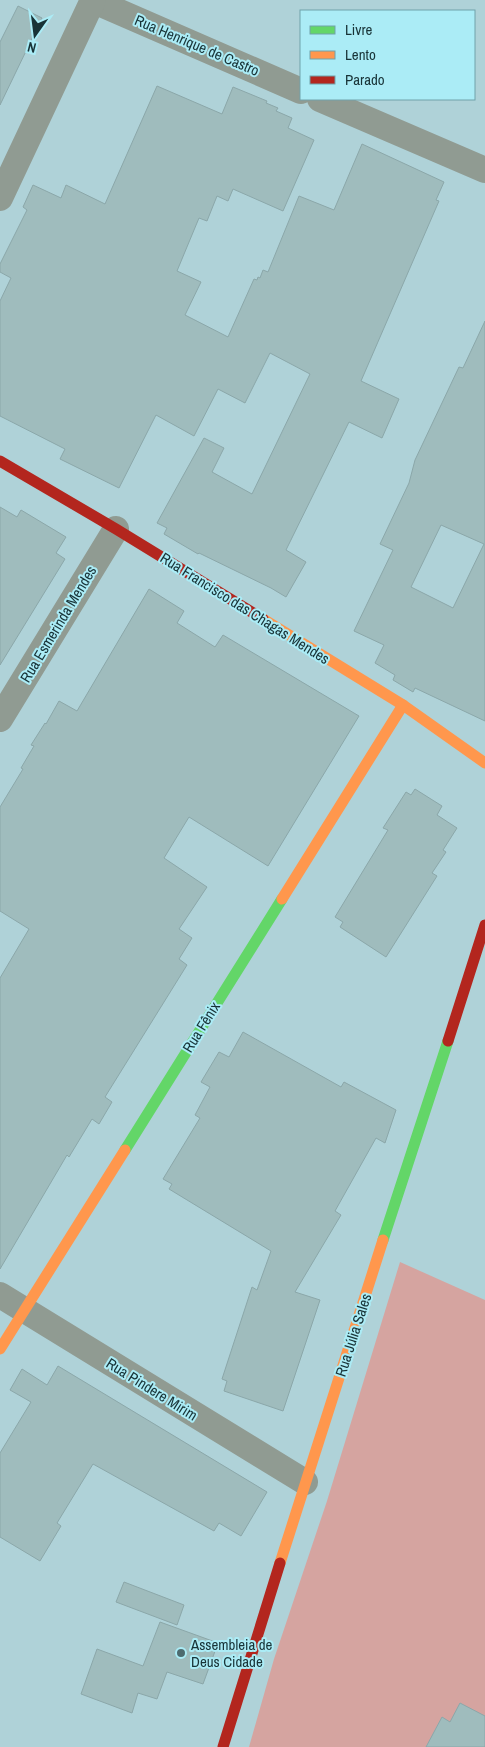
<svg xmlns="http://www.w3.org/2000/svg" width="485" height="1747" font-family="'Archivo Narrow',sans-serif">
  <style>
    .green { fill: #d5a4a0 }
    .building { fill: #9fbcbd; stroke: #8ba7a9; fill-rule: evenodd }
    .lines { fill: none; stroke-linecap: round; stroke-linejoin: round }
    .street { stroke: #909b92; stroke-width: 26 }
    .fast { stroke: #63d668; stroke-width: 11 }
    .slow { stroke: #ff974d; stroke-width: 11 }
    .jam { stroke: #b3261e; stroke-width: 11 }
    .poi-dot { fill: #4d6b6f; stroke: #abecf6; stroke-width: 2 }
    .labels { text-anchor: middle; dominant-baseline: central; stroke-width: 4; stroke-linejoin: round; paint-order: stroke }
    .street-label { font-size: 15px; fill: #183337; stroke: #abecf6 }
    .poi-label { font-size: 15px; fill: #183337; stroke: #abecf6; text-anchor: start }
  </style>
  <rect width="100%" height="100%" fill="#afd2d8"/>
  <polygon class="green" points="400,1262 485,1300 485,1747 249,1747 274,1659 327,1501"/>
  <g class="building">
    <polygon points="18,6 42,18 0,105 0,42"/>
    <polygon points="157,86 222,114 233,87 267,101 266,103 278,108 276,111 292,118 288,128 314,140 283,211 233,189 228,201 217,196 207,221 199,218 177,271 201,282 185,315 228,337 254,279 257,280 258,277 260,278 263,270 268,272 299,196 334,210 362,144 444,182 436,200 439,201 361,381 399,399 382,438 349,422 286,550 306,562 286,597 271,588 199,553 198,554 164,534 167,528 157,523 204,438 224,448 212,472 252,494 310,374 270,353 245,403 218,389 194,436 156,415 119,488 60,459 65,449 0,416 0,301 11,278 0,272 0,264 27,210 23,207 33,185 61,198 66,185 105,204"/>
    <path d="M485,321V721L415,688L413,692L393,680L395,675L375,663L384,645L354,631L393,550L380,544L409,483L415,460L459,367L463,368ZM441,525L484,544L453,608L411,587Z"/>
    <polygon points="0,507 17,517 21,510 66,537 56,553 65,559 0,665"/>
    <polygon points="149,589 184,611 177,623 215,647 223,635 359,716 268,866 189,817 164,858 207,887 179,929 192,938 179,959 187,965 105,1097 112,1102 99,1124 92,1119 69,1157 67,1155 0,1269 0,978 29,929 0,911 0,807 23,769 21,768 34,746 31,745 45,723 46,724 59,701 77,711"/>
    <polygon points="415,789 442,806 437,815 457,828 443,850 446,852 432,873 437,876 386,957 340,927 343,922 335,917 388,830 383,828 406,792 411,795"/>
    <polygon points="243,1032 341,1087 344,1082 396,1110 385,1143 376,1138 335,1211 341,1215 295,1292 320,1300 283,1411 224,1391 227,1381 222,1379 252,1287 257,1290 271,1251 169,1189 172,1184 163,1179 200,1118 195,1115 210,1087 201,1082 219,1052 229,1057"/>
    <polygon points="58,1366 267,1492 241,1536 219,1523 214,1531 93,1464 57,1523 61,1526 40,1561 0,1537 0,1453 31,1402 10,1390 22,1369 47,1385"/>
    <polygon points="124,1582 184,1605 177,1625 116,1602"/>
    <polygon points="160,1622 218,1643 203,1684 167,1672 157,1699 138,1693 132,1713 81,1694 97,1649 143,1666"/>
    <polygon points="460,1703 485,1716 485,1747 426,1747 442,1717 450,1722"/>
  </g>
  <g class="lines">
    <g class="street">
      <polyline points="92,0 301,91"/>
      <polyline points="320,99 485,170"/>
      <polyline points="0,198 93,0"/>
      <polyline points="0,719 116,529"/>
      <polyline points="0,1295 305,1482"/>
    </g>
    <g class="fast">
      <polyline points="125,1150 282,899"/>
      <polyline points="383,1240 448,1041"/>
    </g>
    <g class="slow">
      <polyline points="263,619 403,705 485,763"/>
      <polyline points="282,899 403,705"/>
      <polyline points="0,1349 125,1150"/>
      <polyline points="280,1563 383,1240"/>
    </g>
    <g class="jam">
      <polyline points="0,461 116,529 263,619"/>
      <polyline points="448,1041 485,925"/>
      <polyline points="223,1747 280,1563"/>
    </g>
  </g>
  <circle class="poi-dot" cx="181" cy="1653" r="5"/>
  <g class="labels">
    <g class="street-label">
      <text transform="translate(197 45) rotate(23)">Rua Henrique de Castro</text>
      <text transform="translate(245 608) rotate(32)">Rua Francisco das Chagas Mendes</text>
      <text transform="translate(58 624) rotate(-59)">Rua Esmerinda Mendes</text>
      <text transform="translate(201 1027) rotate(-58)">Rua Fênix</text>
      <text transform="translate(353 1335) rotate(-72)">Rua Júlia Sales</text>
      <text transform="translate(152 1389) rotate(32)">Rua Pindere Mirim</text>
    </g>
    <g class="poi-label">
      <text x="191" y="1644">Assembleia de<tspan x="191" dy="17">Deus Cidade</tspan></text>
    </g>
  </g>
  <rect x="300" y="10" width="175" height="90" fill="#abecf6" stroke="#70a2aa"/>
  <rect x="310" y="26" width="25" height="8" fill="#63d668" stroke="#70a2aa"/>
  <text x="345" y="35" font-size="15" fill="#183337">Livre</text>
  <rect x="310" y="51" width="25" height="8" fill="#ff974d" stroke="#70a2aa"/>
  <text x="345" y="60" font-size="15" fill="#183337">Lento</text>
  <rect x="310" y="76" width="25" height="8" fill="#b3261e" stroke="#70a2aa"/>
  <text x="345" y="85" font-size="15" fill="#183337">Parado</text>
  <g transform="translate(35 35) rotate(194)" stroke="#abecf6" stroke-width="4" paint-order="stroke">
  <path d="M0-4L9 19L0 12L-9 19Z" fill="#183337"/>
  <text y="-8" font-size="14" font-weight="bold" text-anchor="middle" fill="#183337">N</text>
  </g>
</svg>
